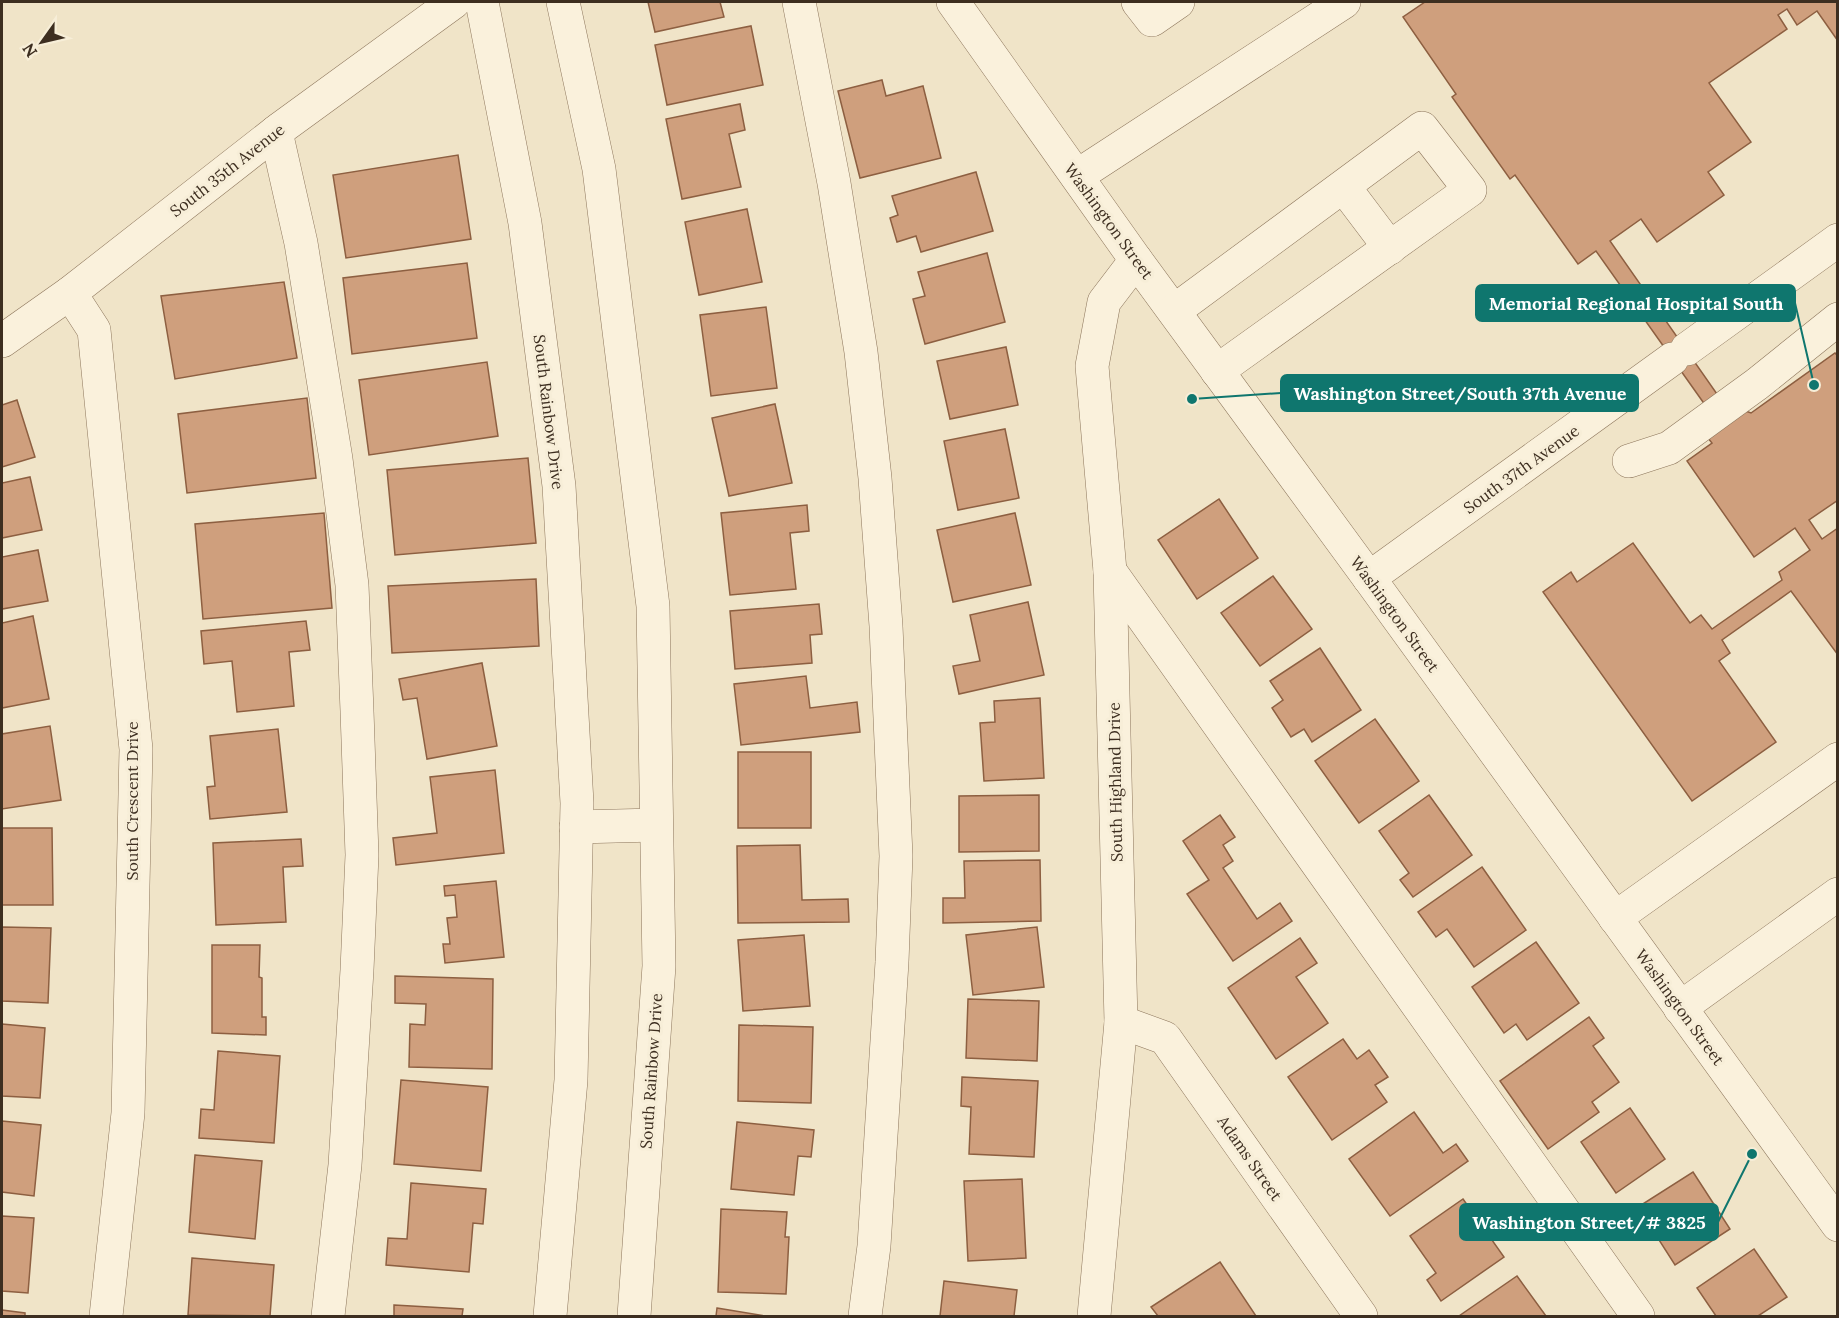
<svg xmlns="http://www.w3.org/2000/svg" width="1839" height="1318" font-family="Lora,serif">
  <style>
    .building { fill: #cf9f7d; stroke: #8d5f41; stroke-width: 1.5 }
    .lines { fill: none; stroke-linecap: round; stroke-linejoin: round }
    .minor-casing { stroke: #8d765c; stroke-width: 34 }
    .minor { stroke: #faf1dc; stroke-width: 33 }
    .labels { text-anchor: middle; dominant-baseline: central; stroke-width: 6; stroke-linejoin: round; paint-order: stroke }
    .street-label { font-size: 16px; fill: #3d2e20; stroke: #f7eed8 }
    .leader { fill: none; stroke: #0f766e; stroke-width: 2 }
    .callout-dot { fill: #0f766e; stroke: #f7eed8; stroke-width: 2 }
    .callout { fill: #0f766e; stroke: #0f766e; stroke-width: 2 }
    .callout-label { font-size: 18px; text-anchor: middle; font-weight: bold; fill: #fff }
  </style>
  <rect width="100%" height="100%" fill="#f0e4c8"/>
  <g class="building">
    <polygon points="648,2 720,2 724,17 655,32"/>
    <polygon points="1425,2 1838,2 1838,41 1817,11 1797,25 1787,9 1778,15 1787,29 1709,83 1751,142 1708,172 1724,195 1657,242 1641,219 1610,241 1733,417 1743,410 1751,413 1835,353 1838,356 1838,500 1809,520 1822,539 1838,528 1838,655 1791,591 1722,640 1730,653 1719,661 1776,742 1692,801 1543,592 1571,572 1577,582 1633,543 1690,623 1701,615 1712,629 1782,580 1779,572 1810,550 1795,528 1754,557 1687,461 1712,443 1708,438 1720,426 1596,251 1578,264 1515,175 1510,179 1452,97 1456,94 1403,17"/>
    <polygon points="751,26 763,85 667,105 655,45"/>
    <polygon points="882,80 886,96 923,86 941,158 860,178 838,91"/>
    <polygon points="740,104 745,130 729,134 741,187 682,199 666,119"/>
    <polygon points="458,155 471,239 346,258 333,175"/>
    <polygon points="976,172 993,231 921,252 916,236 897,242 890,218 898,215 892,196"/>
    <polygon points="747,209 762,282 699,295 685,222"/>
    <polygon points="987,253 1005,322 925,344 913,299 925,296 918,272"/>
    <polygon points="467,263 477,338 352,354 343,278"/>
    <polygon points="284,282 297,358 175,379 161,296"/>
    <polygon points="766,307 777,388 711,396 700,315"/>
    <polygon points="1006,347 1018,405 950,419 937,361"/>
    <polygon points="487,362 498,436 369,455 359,380"/>
    <polygon points="307,398 316,478 187,493 178,414"/>
    <polygon points="17,400 35,457 2,467 2,405"/>
    <polygon points="775,404 792,483 729,496 712,418"/>
    <polygon points="1005,429 1019,498 958,510 944,441"/>
    <polygon points="528,458 536,543 395,555 387,470"/>
    <polygon points="30,477 42,530 2,538 2,483"/>
    <polygon points="1219,499 1258,558 1197,599 1158,540"/>
    <polygon points="807,505 809,531 790,533 796,589 730,595 721,513"/>
    <polygon points="324,513 332,608 203,619 195,524"/>
    <polygon points="1015,513 1031,585 953,602 937,530"/>
    <polygon points="38,550 48,601 2,609 2,557"/>
    <polygon points="1273,576 1312,629 1260,666 1221,613"/>
    <polygon points="536,579 539,646 392,653 388,586"/>
    <polygon points="1028,602 1044,675 959,694 953,666 980,661 970,615"/>
    <polygon points="819,604 822,634 810,635 812,663 735,669 730,611"/>
    <polygon points="33,616 49,699 2,708 2,623"/>
    <polygon points="306,621 310,650 289,652 294,706 237,712 232,661 204,664 201,631"/>
    <polygon points="1320,648 1361,710 1312,742 1304,729 1291,737 1272,708 1283,700 1270,681"/>
    <polygon points="482,663 497,746 427,759 417,698 403,700 399,679"/>
    <polygon points="806,676 810,708 857,702 860,732 741,745 734,684"/>
    <polygon points="1040,698 1044,778 984,781 980,723 995,722 994,701"/>
    <polygon points="1375,719 1419,781 1359,823 1315,761"/>
    <polygon points="50,726 61,800 2,809 2,734"/>
    <polygon points="278,729 287,812 210,819 207,787 215,786 210,736"/>
    <rect x="738" y="752" width="73" height="76"/>
    <polygon points="495,770 504,853 396,865 393,838 437,833 430,777"/>
    <polygon points="1039,795 1039,851 959,852 959,796"/>
    <polygon points="1429,795 1472,855 1413,897 1400,880 1409,873 1379,831"/>
    <polygon points="1220,815 1235,837 1223,845 1233,861 1223,868 1257,919 1280,903 1292,921 1233,961 1187,894 1209,880 1183,841"/>
    <polygon points="2,828 52,828 53,905 2,905"/>
    <polygon points="301,839 303,866 283,867 286,922 216,925 213,843"/>
    <polygon points="800,845 802,900 848,899 849,922 738,923 737,846"/>
    <polygon points="1040,860 1041,921 943,923 943,898 965,898 964,861"/>
    <polygon points="1482,867 1526,930 1474,967 1447,929 1436,937 1418,912"/>
    <polygon points="496,881 504,957 445,963 443,944 450,944 447,918 457,917 455,895 445,896 444,886"/>
    <polygon points="2,927 51,928 48,1003 2,1001"/>
    <polygon points="1037,927 1044,987 973,995 966,935"/>
    <polygon points="804,935 810,1006 743,1011 738,940"/>
    <polygon points="1300,938 1317,963 1296,977 1328,1023 1276,1059 1228,988"/>
    <polygon points="1536,942 1579,1003 1527,1040 1516,1024 1504,1033 1472,987"/>
    <polygon points="212,945 260,945 259,977 262,978 262,1017 266,1017 266,1035 212,1033"/>
    <polygon points="395,976 493,979 492,1069 409,1067 410,1024 425,1025 426,1004 395,1003"/>
    <polygon points="968,999 1039,1001 1037,1061 966,1058"/>
    <polygon points="1589,1017 1604,1038 1593,1046 1619,1082 1592,1102 1599,1112 1548,1149 1500,1081"/>
    <polygon points="2,1024 45,1028 40,1098 2,1096"/>
    <polygon points="739,1025 813,1027 811,1103 738,1101"/>
    <polygon points="1343,1039 1357,1059 1369,1050 1388,1077 1375,1085 1387,1102 1332,1140 1288,1077"/>
    <polygon points="218,1051 280,1056 274,1143 199,1138 201,1109 214,1110"/>
    <polygon points="962,1077 1038,1081 1034,1157 969,1154 971,1107 961,1106"/>
    <polygon points="401,1080 488,1087 481,1171 394,1164"/>
    <polygon points="1630,1108 1665,1159 1616,1193 1581,1142"/>
    <polygon points="1414,1112 1443,1153 1456,1144 1468,1161 1390,1216 1349,1159"/>
    <polygon points="2,1121 41,1125 34,1196 2,1192"/>
    <polygon points="737,1122 814,1130 811,1157 798,1156 794,1195 731,1189"/>
    <polygon points="195,1155 262,1161 255,1239 189,1232"/>
    <polygon points="1693,1172 1730,1229 1675,1265 1638,1207"/>
    <polygon points="1022,1179 1026,1258 968,1261 964,1181"/>
    <polygon points="411,1183 486,1189 483,1224 473,1223 469,1272 386,1265 388,1238 407,1239"/>
    <polygon points="1463,1199 1504,1257 1441,1301 1427,1280 1436,1273 1410,1236"/>
    <polygon points="721,1209 787,1212 785,1237 789,1237 786,1294 718,1292"/>
    <polygon points="2,1216 34,1218 28,1293 2,1291"/>
    <polygon points="1754,1249 1787,1297 1758,1316 1716,1316 1697,1288"/>
    <polygon points="192,1258 274,1265 270,1316 188,1315"/>
    <polygon points="1220,1262 1256,1316 1158,1316 1151,1307"/>
    <polygon points="1517,1276 1546,1316 1459,1316"/>
    <polygon points="944,1281 1017,1290 1014,1316 940,1316"/>
    <polygon points="394,1305 463,1309 462,1316 394,1316"/>
    <polygon points="717,1308 765,1316 716,1316"/>
    <polygon points="2,1310 25,1313 25,1316 2,1316"/>
  </g>
  <g class="lines">
    <defs>
      <g id="minor">
        <polyline points="482,2 525,223 559,486 577,803 571,1080 550,1316"/>
        <polyline points="563,2 599,169 653,606 659,966 634,1316"/>
        <polyline points="799,2 834,183 861,352 875,478 886,626 896,856 892,962 874,1246 865,1316"/>
        <polyline points="953,2 1136,260 1369,578 1838,1225"/>
        <polyline points="1138,2 1152,20 1178,2"/>
        <polyline points="276,132 301,243 336,459 352,585 357,711 362,855 357,970 345,1165 328,1316"/>
        <polyline points="1077,176 1344,2"/>
        <polyline points="1344,187 1390,248"/>
        <polyline points="70,293 94,330 136,749 128,1113 106,1316"/>
        <polyline points="1174,311 1422,128 1470,190 1217,371"/>
        <polyline points="2,341 70,293 281,128 454,2"/>
        <polyline points="1687,349 1838,240"/>
        <polyline points="1629,461 1669,448 1757,384 1838,319"/>
        <polyline points="1110,571 1638,1316"/>
        <polyline points="1369,578 1672,359"/>
        <polyline points="576,827 656,825"/>
        <polyline points="1615,918 1838,759"/>
        <polyline points="1680,1008 1838,894"/>
        <polyline points="1121,1022 1165,1038 1361,1316"/>
        <polyline points="1094,1316 1121,1022 1110,571 1092,366 1104,302 1136,260"/>
      </g>
    </defs>
    <use href="#minor" class="minor-casing"/>
    <use href="#minor" class="minor"/>
  </g>
  <g class="labels">
    <g class="street-label">
      <text transform="translate(227 170) rotate(-38)">South 35th Avenue</text>
      <text transform="translate(1109 221) rotate(54)">Washington Street</text>
      <text transform="translate(549 412) rotate(83)">South Rainbow Drive</text>
      <text transform="translate(1521 469) rotate(-36)">South 37th Avenue</text>
      <text transform="translate(1395 614) rotate(54)">Washington Street</text>
      <text transform="translate(1115 782) rotate(-91)">South Highland Drive</text>
      <text transform="translate(132 801) rotate(-90)">South Crescent Drive</text>
      <text transform="translate(1680 1007) rotate(54)">Washington Street</text>
      <text transform="translate(651 1071) rotate(-86)">South Rainbow Drive</text>
      <text transform="translate(1250 1158) rotate(55)">Adams Street</text>
    </g>
  </g>
  <path class="leader" d="M1814 385L1795 303M1192 399L1281 393M1752 1154L1718 1222"/>
  <g class="callout-dot">
    <circle cx="1814" cy="385" r="6"/>
    <circle cx="1192" cy="399" r="6"/>
    <circle cx="1752" cy="1154" r="6"/>
  </g>
  <g class="callout">
    <rect x="1476" y="285" width="319" height="36" rx="6"/>
    <rect x="1281" y="375" width="357" height="36" rx="6"/>
    <rect x="1460" y="1204" width="258" height="36" rx="6"/>
  </g>
  <g class="callout-label">
    <text x="1636" y="310">Memorial Regional Hospital South</text>
    <text x="1460" y="400">Washington Street/South 37th Avenue</text>
    <text x="1589" y="1229">Washington Street/# 3825</text>
  </g>
  <rect width="1839" height="1318" fill="none" stroke="#3d2e20" stroke-width="6"/>
  <g transform="translate(42 42) rotate(236)" stroke="#f7eed8" stroke-width="4.5" paint-order="stroke">
  <path d="M0-4.5L10 22L0 15L-10 22Z" fill="#3d2e20"/>
  <text y="-9" font-size="16" font-weight="bold" text-anchor="middle" fill="#3d2e20">N</text>
  </g>
</svg>
